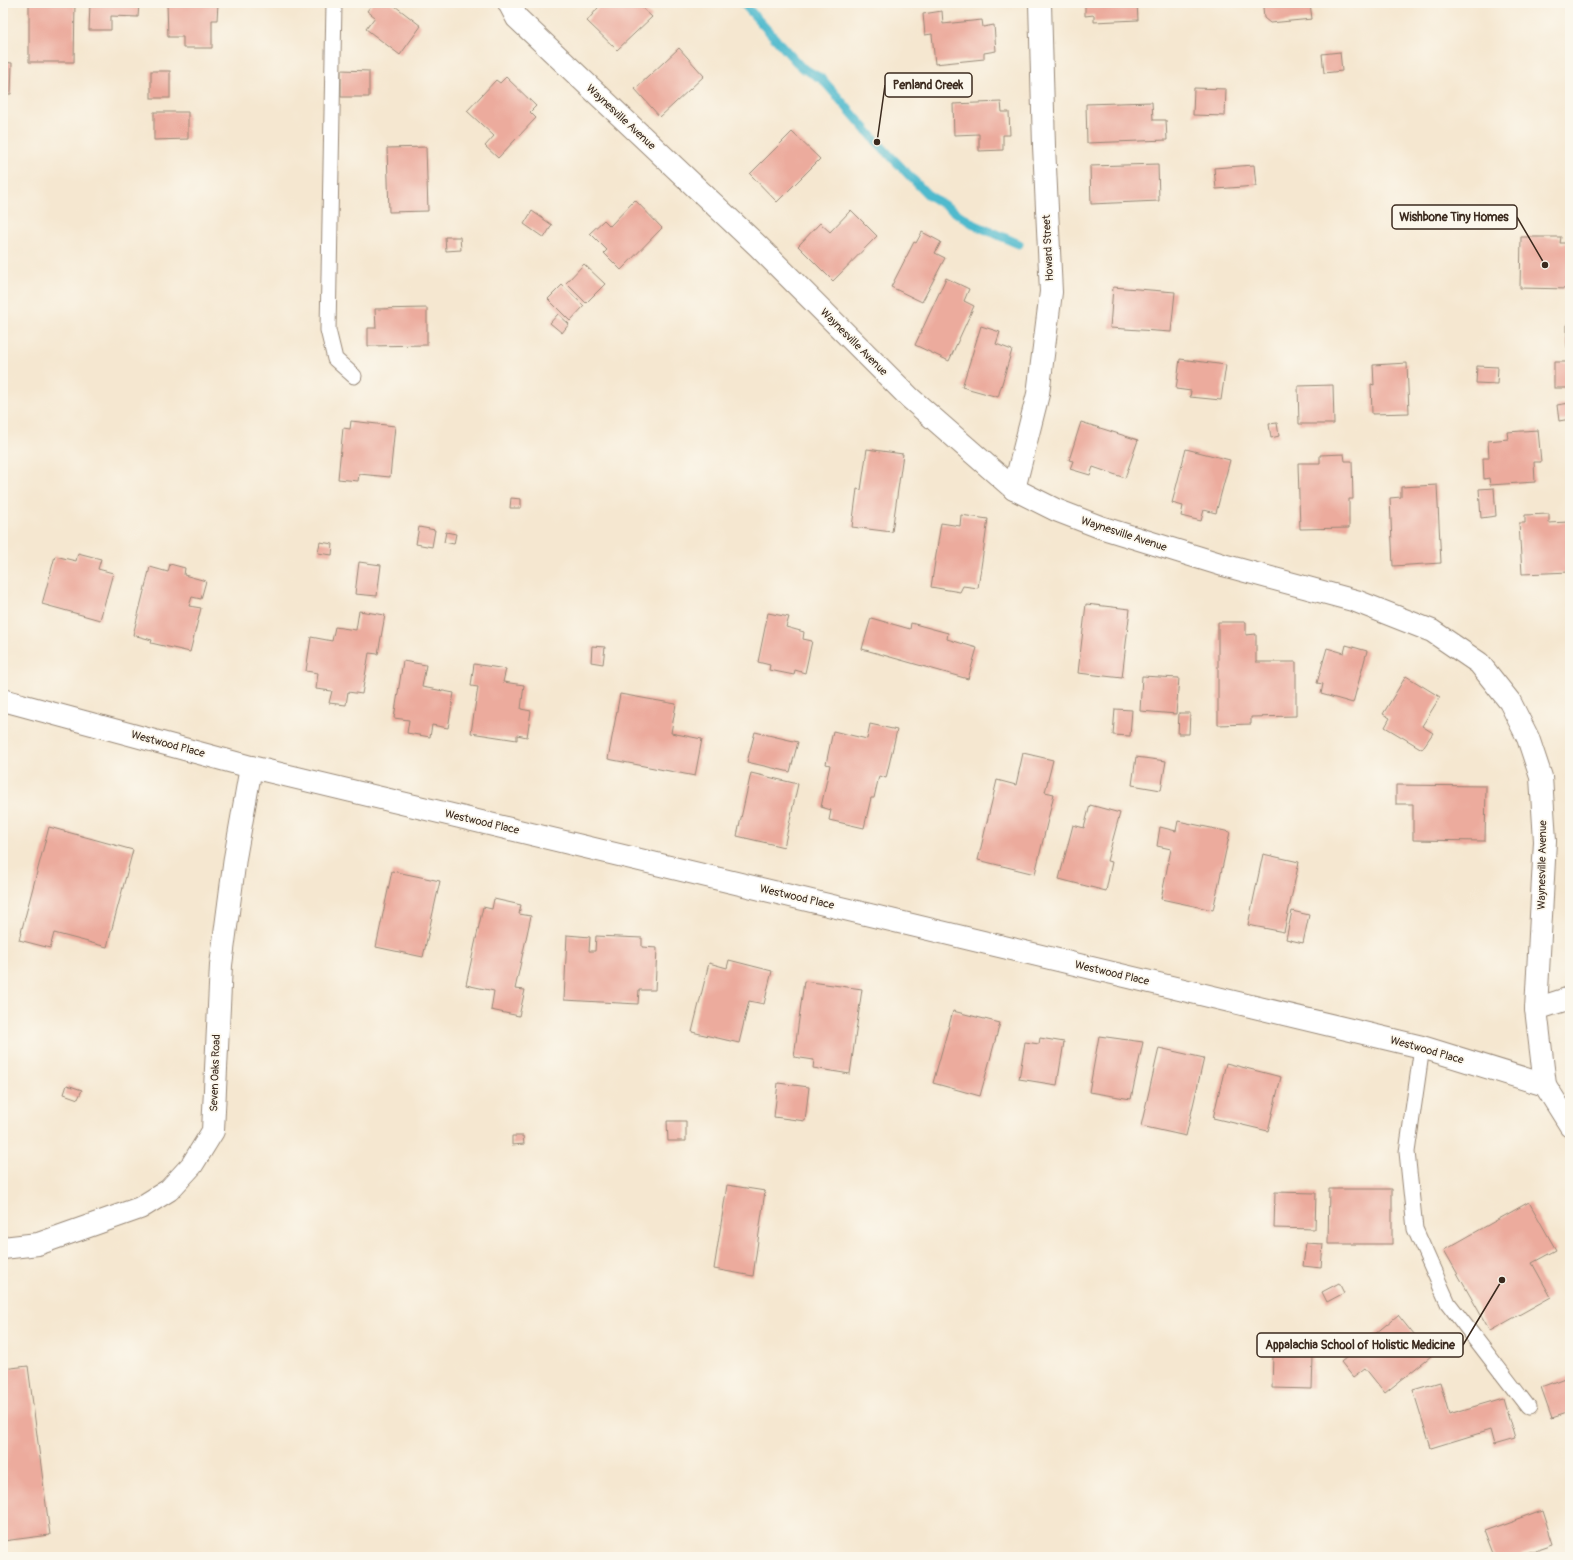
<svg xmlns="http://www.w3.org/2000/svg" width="1573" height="1560" font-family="Pangolin,sans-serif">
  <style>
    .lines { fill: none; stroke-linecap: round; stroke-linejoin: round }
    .stream { stroke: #50bacd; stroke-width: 9 }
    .building { fill: #ecab9d }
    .lane-casing { stroke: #988877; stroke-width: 17 }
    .street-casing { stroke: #988877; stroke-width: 24 }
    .secondary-casing { stroke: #988877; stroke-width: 24 }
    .lane { stroke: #fff; stroke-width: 15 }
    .street { stroke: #fff; stroke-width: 22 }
    .secondary { stroke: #fff; stroke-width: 22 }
    .labels { text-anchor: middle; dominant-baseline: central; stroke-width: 3.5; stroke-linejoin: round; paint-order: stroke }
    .street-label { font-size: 11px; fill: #3b2a1e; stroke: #fbf7ec }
    .leader { fill: none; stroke: #3b2a1e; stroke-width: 1.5 }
    .callout-dot { fill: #3b2a1e; stroke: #fbf7ec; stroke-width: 1.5 }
    .callout { fill: #fbf7ec; stroke: #3b2a1e; stroke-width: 1.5 }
    .callout-label { font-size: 12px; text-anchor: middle; font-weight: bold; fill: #3b2a1e }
  </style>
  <rect width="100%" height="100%" fill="#fbf7ec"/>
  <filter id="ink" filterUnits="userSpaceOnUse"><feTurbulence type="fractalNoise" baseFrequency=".025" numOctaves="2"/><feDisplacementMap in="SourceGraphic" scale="8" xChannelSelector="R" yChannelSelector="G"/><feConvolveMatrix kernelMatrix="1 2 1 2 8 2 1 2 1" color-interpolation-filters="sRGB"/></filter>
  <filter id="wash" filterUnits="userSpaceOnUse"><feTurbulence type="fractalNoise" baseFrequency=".012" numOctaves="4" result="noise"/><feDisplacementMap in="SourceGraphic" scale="16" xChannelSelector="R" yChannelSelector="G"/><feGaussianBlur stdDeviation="0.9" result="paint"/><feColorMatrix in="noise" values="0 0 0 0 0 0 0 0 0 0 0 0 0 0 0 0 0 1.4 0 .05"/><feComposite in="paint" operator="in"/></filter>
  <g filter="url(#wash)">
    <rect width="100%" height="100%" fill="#f5e7d0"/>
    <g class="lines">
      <polyline class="stream" points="743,3 801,67 822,79 877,142 927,194 975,225 1019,244"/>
    </g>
    <g id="blocks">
      <g class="building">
        <polygon points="29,3 75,3 74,62 29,62"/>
        <polygon points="90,3 139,3 138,17 111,16 111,30 89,30"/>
        <polygon points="167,3 218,3 217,20 212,20 212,48 183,48 183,37 168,37"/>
        <polygon points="373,3 391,3 421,26 400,55 366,29 375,17 367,11"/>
        <polygon points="602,3 625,3 628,5 631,3 637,3 652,17 617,50 587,21"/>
        <polygon points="1085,3 1137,3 1138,20 1094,22 1094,15 1085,16"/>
        <polygon points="1267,3 1310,3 1312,19 1270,23 1264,18 1263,7"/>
        <polygon points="942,11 943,24 982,20 983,27 994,25 996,51 984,53 984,59 935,64 932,34 925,35 923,14"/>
        <polygon points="679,48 704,76 660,117 635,89"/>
        <polygon points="1340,52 1342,71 1324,73 1322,54"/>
        <polygon points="3,62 12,63 11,94 3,94"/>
        <polygon points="341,70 369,71 369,97 341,97"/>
        <rect x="151" y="71" width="19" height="27"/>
        <polygon points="506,77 536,106 530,112 536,118 498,158 485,146 494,136 467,111 496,80 500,83"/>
        <polygon points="1194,88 1226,89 1225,116 1193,115"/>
        <polygon points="1001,102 1002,112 1009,112 1010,135 1003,135 1003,150 979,151 979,134 954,135 953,104"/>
        <polygon points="1152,102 1153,120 1166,120 1167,140 1087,143 1086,104"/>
        <polygon points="154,112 188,112 188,139 154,140"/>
        <polygon points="792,132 820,159 777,202 750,174"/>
        <polygon points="426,147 428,211 389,212 387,148"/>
        <polygon points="1158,164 1159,201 1091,204 1090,166"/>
        <polygon points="1254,165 1256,186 1216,189 1214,168"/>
        <polygon points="635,200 662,228 621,270 604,253 607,250 590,233 604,220 610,226"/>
        <polygon points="851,210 877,236 833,281 798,246 820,223 830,232"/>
        <polygon points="532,211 552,225 544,238 524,224"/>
        <polygon points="922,232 941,242 935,253 945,258 922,302 891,287 914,242 916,243"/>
        <polygon points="445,237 460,237 461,250 446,251"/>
        <polygon points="1521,237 1561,237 1560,243 1570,243 1570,289 1520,288"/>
        <polygon points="584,264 605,284 586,303 566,283"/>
        <polygon points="946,278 969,289 964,301 974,306 949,361 915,345"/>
        <polygon points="562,285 584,306 570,321 548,299"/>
        <polygon points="1113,287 1175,292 1171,332 1110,328"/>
        <polygon points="427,308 427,345 368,346 368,328 376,328 375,309"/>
        <polygon points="558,314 569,324 562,333 550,323"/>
        <rect x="1567" y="324" width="3" height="23"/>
        <polygon points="981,326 1000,332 996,344 1012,350 998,397 962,387"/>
        <polygon points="1180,359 1226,365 1221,400 1190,397 1191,391 1176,389"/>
        <rect x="1554" y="362" width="16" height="26"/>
        <polygon points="1407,363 1409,413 1372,414 1371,384 1374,385 1373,365"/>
        <polygon points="1477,366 1498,367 1497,384 1476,383"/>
        <polygon points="1333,385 1334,424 1299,424 1298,386"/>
        <polygon points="1570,403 1570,419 1559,421 1557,405"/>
        <polygon points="351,421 395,426 390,477 359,474 358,481 338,479 343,428 350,429"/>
        <polygon points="1081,422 1138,440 1125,478 1093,467 1090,475 1070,469 1073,461 1069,460"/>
        <polygon points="1277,423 1279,436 1271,438 1269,424"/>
        <polygon points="1538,430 1541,462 1534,462 1535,482 1490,485 1489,478 1484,479 1483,458 1489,458 1488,441 1508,439 1507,432"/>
        <polygon points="867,449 903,454 892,532 852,527 857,489 861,490"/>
        <polygon points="1186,449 1230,460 1216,513 1204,510 1201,521 1181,516 1183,506 1172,503"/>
        <polygon points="1344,454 1345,461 1352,461 1353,499 1349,499 1349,528 1300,529 1298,463 1320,463 1320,455"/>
        <polygon points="1437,485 1441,563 1393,566 1390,498 1401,497 1401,487"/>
        <polygon points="1494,488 1496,516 1481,518 1479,489"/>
        <polygon points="511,498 521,499 521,508 510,508"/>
        <polygon points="1549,514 1549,523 1568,522 1570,572 1522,574 1519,523 1525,523 1525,515"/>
        <polygon points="961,515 988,519 978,588 963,586 960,592 931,587 941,523 960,526"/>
        <polygon points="419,527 435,530 432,547 416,544"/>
        <polygon points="446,532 456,534 454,544 444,542"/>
        <polygon points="320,542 333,544 332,555 318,553"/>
        <polygon points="78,553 101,559 98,569 113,573 100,620 42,604 55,556 76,561"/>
        <polygon points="359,562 381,565 377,596 355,594"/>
        <polygon points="170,564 185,568 184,575 206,581 201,599 192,597 189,606 201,608 190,652 151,643 152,640 133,635 150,567 168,572"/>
        <polygon points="1086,604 1130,609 1122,678 1078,673"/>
        <polygon points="359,611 385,615 378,654 369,653 362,694 348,692 346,705 329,703 332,691 316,689 318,673 306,671 311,637 332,641 335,627 356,630"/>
        <polygon points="768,613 789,617 786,627 804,632 803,639 812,641 805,673 795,670 794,675 769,670 770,665 758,662"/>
        <polygon points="871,618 910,629 911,623 948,633 947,639 977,648 968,679 862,649"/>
        <polygon points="1218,622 1246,622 1246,635 1256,634 1256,662 1296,662 1296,716 1251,717 1251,724 1218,725"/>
        <polygon points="1346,645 1367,651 1353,703 1321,694 1323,684 1317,683 1327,648 1344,653"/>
        <polygon points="592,646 605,647 603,664 591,662"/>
        <polygon points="403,661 426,665 422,687 454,693 448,728 432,725 430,737 407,733 409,720 394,718"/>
        <polygon points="474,664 506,669 503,682 524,685 521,709 531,711 527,737 517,735 517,740 471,733 478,687 471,686"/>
        <polygon points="1142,676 1179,678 1176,714 1140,711"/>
        <polygon points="1406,676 1440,697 1422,726 1433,733 1422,749 1385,727 1390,718 1383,714"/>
        <polygon points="620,694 676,704 671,733 702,739 695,776 608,759"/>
        <polygon points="1115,709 1132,710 1130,736 1113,735"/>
        <polygon points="1179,713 1190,713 1189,734 1178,734"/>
        <polygon points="870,724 897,730 886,778 879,776 874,798 871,798 864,828 829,820 831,810 821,807 830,765 826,764 833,731 867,739"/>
        <polygon points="755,732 798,742 790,772 747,762"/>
        <polygon points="1023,753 1053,760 1045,792 1054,794 1035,874 978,860 997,780 1016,785"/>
        <polygon points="1136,757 1166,761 1161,790 1132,785"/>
        <polygon points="751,773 798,784 784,847 737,836"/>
        <polygon points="1396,785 1486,786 1485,841 1413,840 1413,804 1396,804"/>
        <polygon points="1090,805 1120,813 1107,861 1112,862 1106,891 1059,879 1073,825 1084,828"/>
        <polygon points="1178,821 1230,832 1213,910 1161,899 1171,849 1157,846 1160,827 1176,831"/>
        <polygon points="49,827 133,850 107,947 54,933 50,948 19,940"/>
        <polygon points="1263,854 1299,862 1284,932 1248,925"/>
        <polygon points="392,871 440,881 423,957 376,947"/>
        <polygon points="494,899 521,905 519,914 531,916 515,989 525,990 519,1016 491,1010 494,991 466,985 483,907 492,909"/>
        <polygon points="1292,911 1309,915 1303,943 1286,939"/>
        <polygon points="567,935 590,937 589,951 595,951 596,936 642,938 642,947 657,948 655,990 639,990 638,1004 564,1000"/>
        <polygon points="729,960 772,971 764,1004 749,1001 739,1043 692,1032 709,963 727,968"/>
        <polygon points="804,981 862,989 850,1074 813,1068 814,1060 794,1057"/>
        <polygon points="953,1011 1000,1023 980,1096 933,1083"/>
        <polygon points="1099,1036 1143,1042 1131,1099 1089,1092"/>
        <polygon points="1040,1038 1064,1042 1057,1085 1019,1079 1025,1042 1039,1044"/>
        <polygon points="1159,1048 1204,1058 1186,1136 1141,1126"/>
        <polygon points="1226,1063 1281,1077 1268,1131 1213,1118"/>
        <polygon points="778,1083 809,1087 805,1121 774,1117"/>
        <polygon points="67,1085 82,1090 78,1099 64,1094"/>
        <polygon points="667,1121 686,1121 686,1141 668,1141"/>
        <polygon points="512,1136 523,1136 524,1144 512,1145"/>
        <polygon points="727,1185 765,1191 753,1276 714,1269"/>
        <polygon points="1329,1189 1392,1189 1392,1244 1328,1244"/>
        <polygon points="1275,1192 1316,1193 1315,1229 1274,1228"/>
        <polygon points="1529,1202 1556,1250 1532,1263 1551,1297 1490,1331 1444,1250"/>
        <polygon points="1306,1243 1323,1244 1321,1268 1303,1266"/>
        <polygon points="1339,1283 1344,1293 1327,1302 1322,1292"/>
        <polygon points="1398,1315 1431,1356 1385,1393 1365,1368 1353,1377 1341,1362"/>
        <polygon points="1273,1354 1313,1356 1312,1389 1272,1388"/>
        <polygon points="28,1366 50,1535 3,1541 3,1369"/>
        <polygon points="1570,1376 1570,1412 1552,1418 1541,1387"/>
        <polygon points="1440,1382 1449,1414 1503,1398 1515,1439 1494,1445 1490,1430 1431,1448 1413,1390"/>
        <polygon points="1542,1510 1553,1544 1515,1557 1494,1557 1484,1531"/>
      </g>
    </g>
  </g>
  <g filter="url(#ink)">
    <use href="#blocks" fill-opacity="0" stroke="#988877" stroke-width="1"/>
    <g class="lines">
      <defs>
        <g id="lane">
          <polyline points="334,3 328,330 335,359 354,376"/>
          <polyline points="1422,1047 1407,1152 1415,1229 1448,1303 1528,1407"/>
        </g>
        <g id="street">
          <polyline points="509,3 517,18 758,246 910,398 1014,489 1056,510 1100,527 1223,565 1356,601 1432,631 1479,663 1510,702 1528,738 1541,777 1545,841 1536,1009 1545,1085"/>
          <polyline points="1014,489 1038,394 1051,292 1044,146 1040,3"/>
          <polyline points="1536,1009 1570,998"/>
          <polyline points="3,1248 38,1244 140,1208 169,1190 192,1165 213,1131 221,965 235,858 251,767"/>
        </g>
        <polyline id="secondary" points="3,700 251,767 1422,1047 1545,1085 1570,1125"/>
      </defs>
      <use href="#lane" class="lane-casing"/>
      <use href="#street" class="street-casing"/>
      <use href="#secondary" class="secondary-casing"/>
      <use href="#lane" class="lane"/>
      <use href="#street" class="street"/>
      <use href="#secondary" class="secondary"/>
    </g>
  </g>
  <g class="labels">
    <g class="street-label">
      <text transform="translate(621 117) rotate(43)">Waynesville Avenue</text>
      <text transform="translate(1048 248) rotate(-93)">Howard Street</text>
      <text transform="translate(854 342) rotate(45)">Waynesville Avenue</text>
      <text transform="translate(1124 534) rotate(18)">Waynesville Avenue</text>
      <text transform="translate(168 744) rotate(15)">Westwood Place</text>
      <text transform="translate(482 822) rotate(13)">Westwood Place</text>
      <text transform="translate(1542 865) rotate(-89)">Waynesville Avenue</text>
      <text transform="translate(797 897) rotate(13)">Westwood Place</text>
      <text transform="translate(1112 973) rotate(13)">Westwood Place</text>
      <text transform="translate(1427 1050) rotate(16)">Westwood Place</text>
      <text transform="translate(215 1073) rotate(-88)">Seven Oaks Road</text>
    </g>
  </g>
  <path class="leader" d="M877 142L885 85M1545 265L1517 217M1502 1280L1463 1345"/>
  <g class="callout-dot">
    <circle cx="877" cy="142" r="4"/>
    <circle cx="1545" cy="265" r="4"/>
    <circle cx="1502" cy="1280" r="4"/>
  </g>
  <g class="callout">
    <rect x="885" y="73" width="87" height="24" rx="4"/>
    <rect x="1392" y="205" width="125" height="24" rx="4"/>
    <rect x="1257" y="1333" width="206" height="24" rx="4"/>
  </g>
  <g class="callout-label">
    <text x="928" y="89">Penland Creek</text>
    <text x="1454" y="221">Wishbone Tiny Homes</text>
    <text x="1360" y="1349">Appalachia School of Holistic Medicine</text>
  </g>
  <rect width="1573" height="1560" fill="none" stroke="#fbf7ec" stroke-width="16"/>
</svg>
